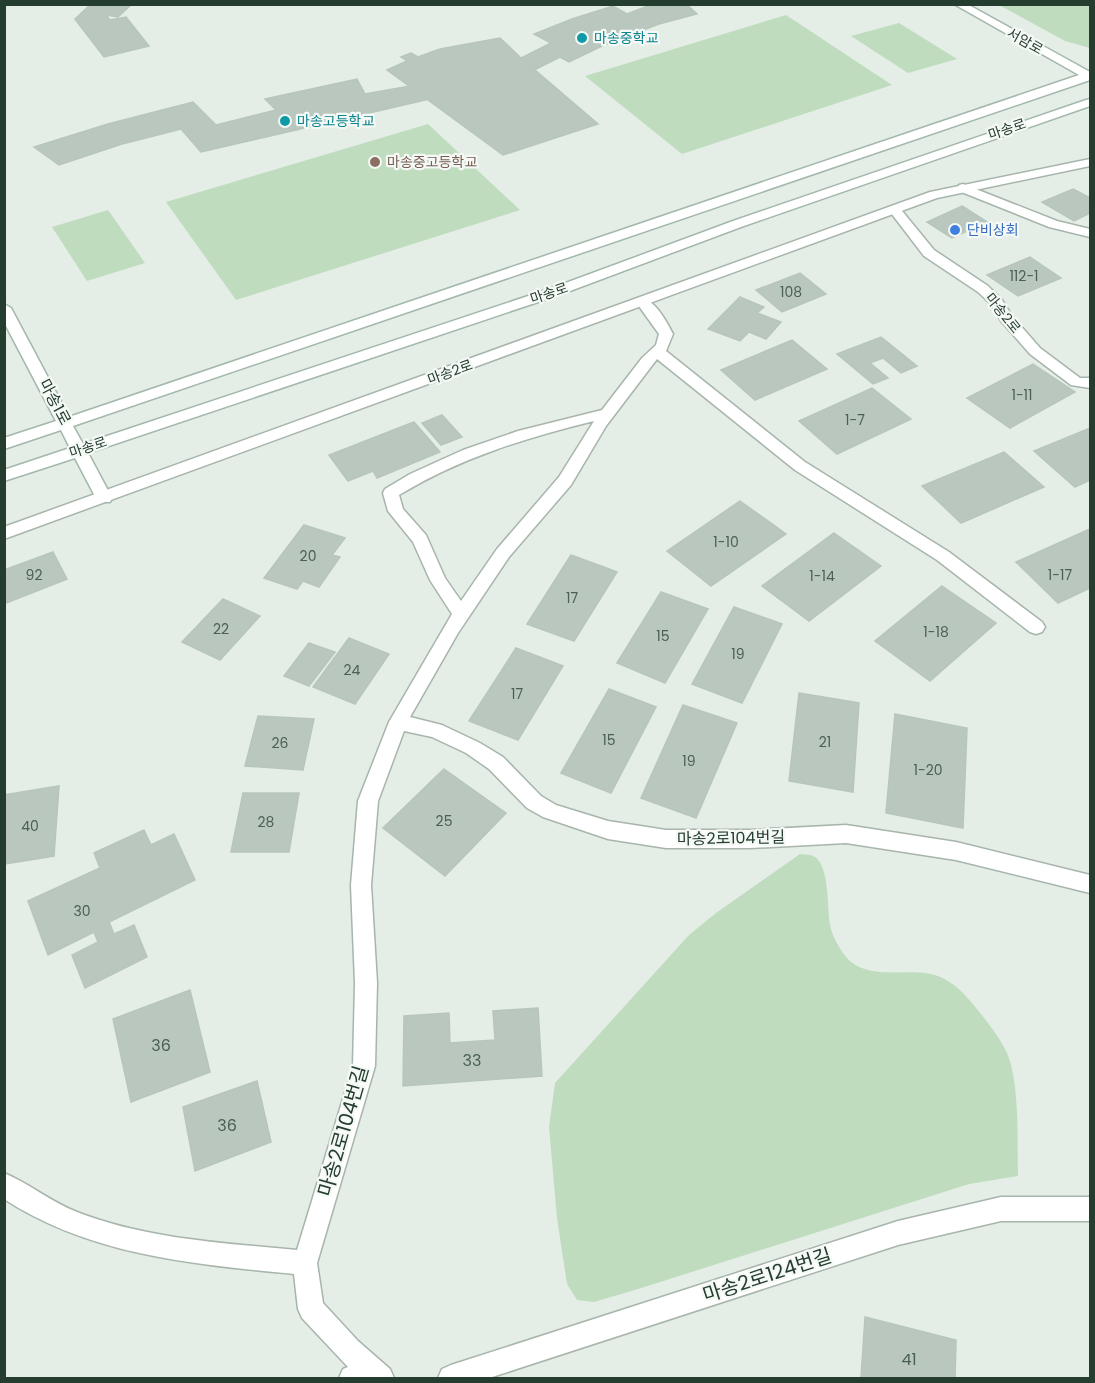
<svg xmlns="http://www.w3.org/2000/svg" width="1095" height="1383" font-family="Poppins,'Noto Sans KR',sans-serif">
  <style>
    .green { fill: #bfdcbf }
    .building { fill: #bac7be; stroke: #b7c6bb; stroke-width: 1.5 }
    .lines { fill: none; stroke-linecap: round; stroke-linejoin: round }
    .lane-casing { stroke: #a7b5ab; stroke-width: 3 }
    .street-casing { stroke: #a7b5ab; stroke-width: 3 }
    .secondary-casing { stroke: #a3b7ab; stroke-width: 3 }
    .lane { fill: #fff; fill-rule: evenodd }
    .street { fill: #fff; fill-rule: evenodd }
    .secondary { fill: #fff; fill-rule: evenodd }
    .culture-dot { fill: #0f9aa8; stroke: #f5f9f5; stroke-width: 2 }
    .education-dot { fill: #8d6e63; stroke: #f5f9f5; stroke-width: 2 }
    .shop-dot { fill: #3f7fe0; stroke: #f5f9f5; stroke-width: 2 }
    .labels { text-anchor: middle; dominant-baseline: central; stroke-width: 4.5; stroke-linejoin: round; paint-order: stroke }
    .far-culture-label { font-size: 14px; fill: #0d838f; stroke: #f5f9f5; text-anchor: start }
    .far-street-label { font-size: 14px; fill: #253d2f; stroke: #f5f9f5 }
    .far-education-label { font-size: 14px; fill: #785e54; stroke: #f5f9f5; text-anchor: start }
    .far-shop-label { font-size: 14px; fill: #366cbe; stroke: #f5f9f5; text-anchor: start }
    .number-label { font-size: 14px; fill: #4a6053 }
    .street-label { font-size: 16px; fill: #253d2f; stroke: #f5f9f5 }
    .near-number-label { font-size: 16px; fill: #4a6053 }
    .near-street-label { font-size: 20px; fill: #253d2f; stroke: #f5f9f5 }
  </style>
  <rect width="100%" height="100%" fill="#e4ede6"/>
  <g class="green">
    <polygon points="999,5 1090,5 1090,48 1065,41"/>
    <polygon points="786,15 892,85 682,154 585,76"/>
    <polygon points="899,23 957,59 908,73 851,36"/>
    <polygon points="428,124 520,210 236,300 166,202"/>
    <polygon points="108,210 145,263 87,281 52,227"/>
    <path d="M800,854C803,855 810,854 813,856C830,863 827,909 830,925C832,936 839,948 846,957C865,979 900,970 925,973C947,976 959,988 973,1004C985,1019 999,1036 1007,1053C1020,1084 1017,1141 1018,1176L969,1184L638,1289L594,1302L577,1300L567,1284L557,1218L549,1127L555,1083L689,935L716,913Z"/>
  </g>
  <g class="building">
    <polygon points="91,4 132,4 118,17 106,15 110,20 126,17 149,46 104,57 75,19"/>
    <polygon points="653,4 686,4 697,14 659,24 602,46 569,62 560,57 536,69 521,58 551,43 534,34 572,19 613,6 627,14"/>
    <polygon points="500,38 521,58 598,124 503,155 387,70 407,61 401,57 411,53 418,57 440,49"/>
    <polygon points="357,79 365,94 410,86 430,99 201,152 181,129 122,144 59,165 34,147 108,124 193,102 216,125 276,110 265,99"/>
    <polygon points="1073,189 1090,198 1090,213 1074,221 1042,202"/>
    <polygon points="962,206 987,222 952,238 927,222"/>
    <polygon points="1030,257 1061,278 1018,296 987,275"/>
    <polygon points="800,273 826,294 782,312 756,290"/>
    <polygon points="740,297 764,307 757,313 781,322 766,339 749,332 740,341 708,329"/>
    <polygon points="881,337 917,366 901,373 883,358 870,363 888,378 873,384 837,354"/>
    <polygon points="792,340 827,369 755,400 721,370"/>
    <polygon points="1033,364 1075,392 1010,428 967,398"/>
    <polygon points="872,388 911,419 837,454 799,421"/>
    <polygon points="442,415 462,437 441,445 422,423"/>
    <polygon points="414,422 440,452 377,478 373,471 348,481 329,455"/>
    <polygon points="1090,428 1090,480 1075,487 1034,451"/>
    <polygon points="1004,452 1044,487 961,523 922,486"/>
    <polygon points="740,501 786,534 711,586 667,551"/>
    <polygon points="304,525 345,538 332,555 340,557 319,587 303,581 297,589 264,578"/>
    <polygon points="1090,529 1090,588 1058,603 1016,562"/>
    <polygon points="834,533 881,566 809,621 762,586"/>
    <polygon points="53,552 67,579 4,604 4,570"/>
    <polygon points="571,555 617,572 574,641 527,624"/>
    <polygon points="942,586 996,623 930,681 875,641"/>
    <polygon points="661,592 708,609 665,683 617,663"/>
    <polygon points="223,599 260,616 220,660 182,642"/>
    <polygon points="734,607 782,624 742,703 692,684"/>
    <polygon points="349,638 389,654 355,704 313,687"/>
    <polygon points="309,643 335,652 309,686 284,676"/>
    <polygon points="516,648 563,666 518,740 469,721"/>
    <polygon points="609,689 656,707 611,793 561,773"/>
    <polygon points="799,693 859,703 853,792 789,781"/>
    <polygon points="683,705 737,723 696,818 641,798"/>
    <polygon points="895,714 967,728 963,828 886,813"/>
    <polygon points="258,716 314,719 303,770 245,766"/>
    <polygon points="444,769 506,813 445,876 383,828"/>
    <polygon points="59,786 54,856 4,864 4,795"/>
    <polygon points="243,793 299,793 289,852 231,852"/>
    <polygon points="144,830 151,845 174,834 195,880 109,922 114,934 134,925 147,957 85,988 72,955 98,942 94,932 48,955 28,901 100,868 94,853"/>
    <polygon points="190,990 210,1072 131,1102 113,1019"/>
    <polygon points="538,1008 542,1076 403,1086 404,1016 449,1013 450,1043 495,1040 493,1011"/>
    <polygon points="257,1081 271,1142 195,1171 183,1107"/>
    <polygon points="865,1317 956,1340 955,1378 861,1378"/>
  </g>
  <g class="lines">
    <defs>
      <g id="lane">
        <polygon points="963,184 1057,221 1090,229 1090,237 1049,227 959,191 959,185"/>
        <polygon points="894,205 898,206 934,250 988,286 1002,300 1012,316 1040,348 1080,378 1090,378 1090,388 1071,385 1030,354 1001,321 992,305 978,292 924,256 888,209"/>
        <path d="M643,298C656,302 667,322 673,334L666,351L805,462L949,552L1042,622L1045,627L1042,632L1036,634L1030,632L937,560L795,470L657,359L606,426L571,485L509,557L458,633L410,717L442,725L480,743L503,757L541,796L556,805L608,821L666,830H750L846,825L956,842L1090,875V893L956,860L846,843L750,848H666L608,839L543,817L527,808L489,769L466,753L432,737L404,731L378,801L371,885L377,983L375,1066L317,1263L323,1303L358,1341L390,1369L394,1378H339L343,1369L348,1367L302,1318L298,1309L294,1274C193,1264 92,1256 4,1199V1173C30,1184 51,1202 77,1212C146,1239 223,1243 297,1250L353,1066L355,983L351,885L358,801L389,722L452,614L430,580L413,542L388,511L383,493L385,489L410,474L463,450L518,431L602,410L642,358L656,345L659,334L636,302ZM594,421L559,477L497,549L461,601L445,578L426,535L403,509L399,495C460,458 525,438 594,421Z"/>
        <polygon points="1001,1197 1090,1197 1090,1221 1001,1221 898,1245 489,1378 438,1378 442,1369 451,1365 898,1221"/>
      </g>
      <polygon id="street" points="1090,159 1090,166 937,198 4,539 4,527 930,192"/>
      <polygon id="secondary" points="954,4 967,4 1090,72 1090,80 73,426 83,444 552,288 733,221 1086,100 1090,99 1090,106 741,227 562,294 88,453 112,498 110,502 98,502 75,458 4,481 4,470 70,448 61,430 4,449 4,438 56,421 4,322 4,304 11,308 69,417 1079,75"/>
    </defs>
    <use href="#lane" class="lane-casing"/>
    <use href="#street" class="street-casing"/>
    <use href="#secondary" class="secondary-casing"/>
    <use href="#lane" class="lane"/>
    <use href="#street" class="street"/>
    <use href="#secondary" class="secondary"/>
  </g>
  <g class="culture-dot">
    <circle cx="582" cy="38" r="6"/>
    <circle cx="285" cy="121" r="6"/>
  </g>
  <circle class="education-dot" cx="375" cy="162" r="6"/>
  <circle class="shop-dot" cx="955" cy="230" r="6"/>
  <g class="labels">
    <g class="far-culture-label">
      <text x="594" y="38">마송중학교</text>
      <text x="297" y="121">마송고등학교</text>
    </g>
    <g class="far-street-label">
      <text transform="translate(1025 41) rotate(29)">서암로</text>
      <text transform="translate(1007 129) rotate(-19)">마송로</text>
      <text transform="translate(549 293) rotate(-19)">마송로</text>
      <text transform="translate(1003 313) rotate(51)">마송2로</text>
      <text transform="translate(450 372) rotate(-20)">마송2로</text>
      <text transform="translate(88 447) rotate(-19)">마송로</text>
    </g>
    <g class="far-education-label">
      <text x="387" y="162">마송중고등학교</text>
    </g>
    <g class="far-shop-label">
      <text x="967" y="230">단비상회</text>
    </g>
    <g class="number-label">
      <text x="1024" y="276">112-1</text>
      <text x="791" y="292">108</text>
      <text x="1022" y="395">1-11</text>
      <text x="855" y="420">1-7</text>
      <text x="726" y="542">1-10</text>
      <text x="308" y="556">20</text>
      <text x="34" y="575">92</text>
      <text x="1060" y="575">1-17</text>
      <text x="822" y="576">1-14</text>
      <text x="572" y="598">17</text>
      <text x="221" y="629">22</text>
      <text x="936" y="632">1-18</text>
      <text x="663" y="636">15</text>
      <text x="738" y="654">19</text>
      <text x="352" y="670">24</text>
      <text x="517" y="694">17</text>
      <text x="609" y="740">15</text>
      <text x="825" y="742">21</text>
      <text x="280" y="743">26</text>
      <text x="689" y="761">19</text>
      <text x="928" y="770">1-20</text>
      <text x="444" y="821">25</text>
      <text x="266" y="822">28</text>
      <text x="30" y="826">40</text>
      <text x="82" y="911">30</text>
    </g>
    <g class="street-label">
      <text transform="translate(55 402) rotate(62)">마송1로</text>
      <text transform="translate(731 838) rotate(-1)">마송2로104번길</text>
    </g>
    <g class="near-number-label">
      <text x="161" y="1045">36</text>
      <text x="472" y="1060">33</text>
      <text x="227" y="1125">36</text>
      <text x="909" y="1359">41</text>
    </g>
    <g class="near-street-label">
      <text transform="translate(343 1131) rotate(-74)">마송2로104번길</text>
      <text transform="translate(767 1275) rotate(-18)">마송2로124번길</text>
    </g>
  </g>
  <rect width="1095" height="1383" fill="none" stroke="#253d2f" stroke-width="12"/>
</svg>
